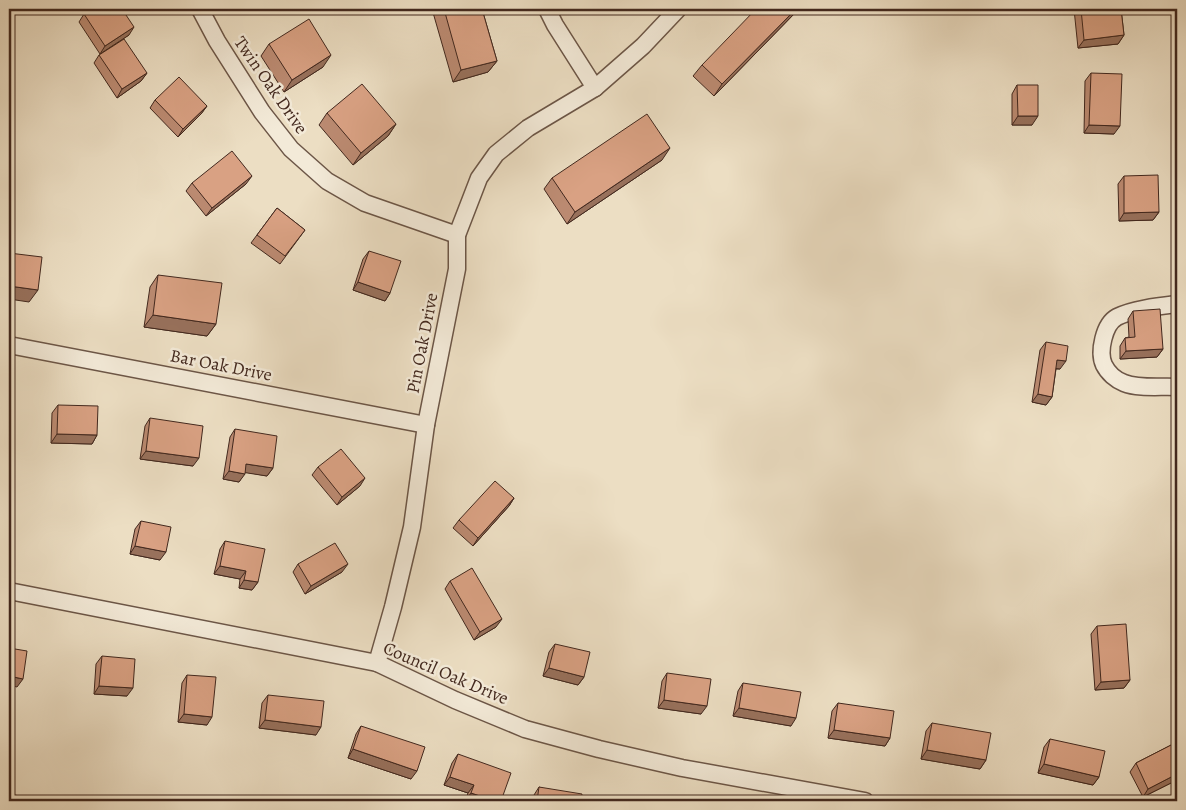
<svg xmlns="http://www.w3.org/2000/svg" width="1186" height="810" font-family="Alegreya,serif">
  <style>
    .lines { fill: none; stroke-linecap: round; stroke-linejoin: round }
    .minor-casing { stroke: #6c5647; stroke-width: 19 }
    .minor { stroke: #f3ead8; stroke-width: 16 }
    .wall { fill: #bb8a71; stroke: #42281e }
    .shaded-wall { fill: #98715c; stroke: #42281e }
    .building { fill: #d9a183; stroke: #42281e }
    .labels { text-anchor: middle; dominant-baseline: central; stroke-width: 5; stroke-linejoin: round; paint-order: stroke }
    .street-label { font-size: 18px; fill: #42281e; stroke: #f3ead8 }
  </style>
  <rect width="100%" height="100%" fill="#ecdec3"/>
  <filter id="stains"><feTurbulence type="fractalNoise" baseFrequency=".004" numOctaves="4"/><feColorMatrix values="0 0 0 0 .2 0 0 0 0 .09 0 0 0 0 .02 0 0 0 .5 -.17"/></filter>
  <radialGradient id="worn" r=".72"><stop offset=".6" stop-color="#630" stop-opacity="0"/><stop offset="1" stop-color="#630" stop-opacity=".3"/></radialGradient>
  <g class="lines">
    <defs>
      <g id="minor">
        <polyline points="200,9 217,41 262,112 291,149 327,181 365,203 457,235"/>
        <polyline points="547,9 555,25 595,88 643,46 678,9"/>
        <path d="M1177,304C1160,306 1132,309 1117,317C1104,324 1098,352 1104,365C1108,373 1116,380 1124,383C1139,389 1161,386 1177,387"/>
        <polyline points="9,345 426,425"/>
        <polyline points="9,591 377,663 455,700 525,729 599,749 682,768 865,801"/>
        <polyline points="377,663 393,607 412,527 426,425 457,269 457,235 479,178 496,154 528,128 595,88"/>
      </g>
    </defs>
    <use href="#minor" class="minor-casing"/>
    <use href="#minor" class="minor"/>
  </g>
  <g class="wall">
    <polygon points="432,9 482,9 497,61 488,72 453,82"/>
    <polygon points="1074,9 1121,9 1124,35 1118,44 1078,48"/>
    <polygon points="795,13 714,96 693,76 702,65"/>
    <polygon points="84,14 129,35 100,54 79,22"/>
    <polygon points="269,44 323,67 284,92 261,56"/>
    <polygon points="99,55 147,73 141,81 117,98 94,63"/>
    <polygon points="1091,73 1114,134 1084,133 1085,81"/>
    <polygon points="1017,85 1032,125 1012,125 1012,94"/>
    <polygon points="155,100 207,106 201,114 178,137 150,108"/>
    <polygon points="327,113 396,124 388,136 353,165 319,125"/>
    <polygon points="662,160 567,224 544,189 552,178"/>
    <polygon points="1124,176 1159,212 1153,220 1119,221 1118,184"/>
    <polygon points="192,183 246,184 206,216 186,191"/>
    <polygon points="277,208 305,230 280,264 251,243"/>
    <polygon points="369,251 390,293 385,301 353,290 363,259"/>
    <polygon points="158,275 216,324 207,336 144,327 150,287"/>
    <polygon points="1133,311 1163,349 1157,357 1120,359 1120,346 1125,338 1129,337 1128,319"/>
    <polygon points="1046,342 1060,369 1056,369 1052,397 1046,405 1032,402 1040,350"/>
    <polygon points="58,405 97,435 92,444 51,443 52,413"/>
    <polygon points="150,418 193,466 140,459 145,426"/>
    <polygon points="235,429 273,468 267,476 245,472 239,482 223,479 230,437"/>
    <polygon points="318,467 360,486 337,505 312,475"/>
    <polygon points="514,498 509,506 473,546 453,528 459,520"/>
    <polygon points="141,521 160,560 130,554 135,529"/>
    <polygon points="225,541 258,582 252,590 239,588 240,579 214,574 220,549"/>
    <polygon points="298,564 342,572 305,594 293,572"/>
    <polygon points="450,581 496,627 474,640 445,589"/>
    <polygon points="1097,626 1130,680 1124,688 1095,690 1091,634"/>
    <polygon points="555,644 584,677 578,685 543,676 549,652"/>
    <polygon points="102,656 127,696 94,694 96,664"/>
    <polygon points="667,673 701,714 658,708 662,681"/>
    <polygon points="187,675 207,725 178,722 182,683"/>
    <polygon points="743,683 791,726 733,716 738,691"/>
    <polygon points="268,695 316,735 259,728 262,703"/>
    <polygon points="838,703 890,738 885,746 828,738 832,711"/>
    <polygon points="932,723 986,760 980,769 921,759 926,731"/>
    <polygon points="361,726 411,779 348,758 356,734"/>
    <polygon points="1050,739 1099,777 1093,785 1038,773 1044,747"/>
    <polygon points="1177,742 1177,780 1143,797 1130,772 1136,763"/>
    <polygon points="458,754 501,801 465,801 468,793 444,785 452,763"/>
    <polygon points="539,787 581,801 533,801 534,795"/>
  </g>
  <g class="shaded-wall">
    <polygon points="796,9 798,9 795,13 714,96 722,84"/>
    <polygon points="134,27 129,35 100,54 105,46"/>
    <polygon points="1124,35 1118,44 1078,48 1084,40"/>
    <polygon points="331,55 323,67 284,92 292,80"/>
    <polygon points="497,61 488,72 453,82 461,70"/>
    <polygon points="147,73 141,81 117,98 122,89"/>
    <polygon points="207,106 201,114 178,137 183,129"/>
    <polygon points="1018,116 1038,116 1032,125 1012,125"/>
    <polygon points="396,124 388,136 353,165 361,153"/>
    <polygon points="1089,125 1120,126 1114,134 1084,133"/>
    <polygon points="670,148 662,160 567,224 575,212"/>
    <polygon points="252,176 246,184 206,216 212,208"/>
    <polygon points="1159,212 1153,220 1119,221 1124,213"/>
    <polygon points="358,282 390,293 385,301 353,290"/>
    <polygon points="9,286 38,290 29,302 9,299"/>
    <polygon points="153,315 216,324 207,336 144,327"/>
    <polygon points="1163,349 1157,357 1120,359 1126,351"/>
    <polygon points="1057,360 1066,361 1060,369 1052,368"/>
    <polygon points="1038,394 1052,397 1046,405 1032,402"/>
    <polygon points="57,434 97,435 92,444 51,443"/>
    <polygon points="146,451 199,458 193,466 140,459"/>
    <polygon points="246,464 273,468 267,476 241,472"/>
    <polygon points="229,471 245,474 239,482 223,479"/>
    <polygon points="365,478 360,486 337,505 342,497"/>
    <polygon points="514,498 509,506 473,546 478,538"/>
    <polygon points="135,546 166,552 160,560 130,554"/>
    <polygon points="348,564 342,572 305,594 311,586"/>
    <polygon points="220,566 246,571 240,579 214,574"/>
    <polygon points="244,580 258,582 252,590 239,588"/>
    <polygon points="502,619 496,627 474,640 480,632"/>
    <polygon points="549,668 584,677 578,685 543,676"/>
    <polygon points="9,676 23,679 17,687 9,685"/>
    <polygon points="1130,680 1124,688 1095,690 1101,682"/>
    <polygon points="99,686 133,688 127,696 94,694"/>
    <polygon points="664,700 707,706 701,714 658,708"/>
    <polygon points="739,708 796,718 791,726 733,716"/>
    <polygon points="184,714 212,717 207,725 178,722"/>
    <polygon points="265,720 321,727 316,735 259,728"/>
    <polygon points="834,730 890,738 885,746 828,738"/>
    <polygon points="353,749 417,771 411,779 348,758"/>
    <polygon points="927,750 986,760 980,769 921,759"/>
    <polygon points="1044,764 1099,777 1093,785 1038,773"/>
    <polygon points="1177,774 1177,780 1143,797 1148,789"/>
    <polygon points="450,777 474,785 468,793 444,785"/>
    <polygon points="471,793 495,801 465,801"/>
  </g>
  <g class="building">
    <polygon points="92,9 122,9 134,27 105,46 84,14"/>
    <polygon points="444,9 482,9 497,61 461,70"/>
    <polygon points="756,9 796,9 722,84 702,65"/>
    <polygon points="1081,9 1121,9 1124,35 1084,40"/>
    <polygon points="309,19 331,55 292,80 269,44"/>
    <polygon points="124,39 147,73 122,89 99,55"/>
    <polygon points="1091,73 1122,74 1120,126 1089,125"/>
    <polygon points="179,77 207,106 183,129 155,100"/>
    <polygon points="362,84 396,124 361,153 327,113"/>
    <polygon points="1017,85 1038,85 1038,116 1018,116"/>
    <polygon points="647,114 670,148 575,212 552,178"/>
    <polygon points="232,151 252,176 212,208 192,183"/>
    <polygon points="1158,175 1159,212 1124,213 1124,176"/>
    <polygon points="277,208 305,230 285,256 257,235"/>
    <polygon points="369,251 401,261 390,293 358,282"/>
    <polygon points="9,253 42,257 38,290 9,286"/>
    <polygon points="158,275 222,283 216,324 153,315"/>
    <polygon points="1160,309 1163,349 1126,351 1125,338 1135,337 1133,311"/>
    <polygon points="1046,342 1068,346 1066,361 1057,360 1052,397 1038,394"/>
    <polygon points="58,405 98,406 97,435 57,434"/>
    <polygon points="150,418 203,426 199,458 146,451"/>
    <polygon points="235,429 277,436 273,468 246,464 245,474 229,471"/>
    <polygon points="341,449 365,478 342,497 318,467"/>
    <polygon points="495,481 514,498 478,538 459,520"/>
    <polygon points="141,521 171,527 166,552 135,546"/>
    <polygon points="225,541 265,549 258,582 244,580 246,571 220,566"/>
    <polygon points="335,543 348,564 311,586 298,564"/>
    <polygon points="472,568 502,619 480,632 450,581"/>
    <polygon points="1126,624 1130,680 1101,682 1097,626"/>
    <polygon points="555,644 590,652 584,677 549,668"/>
    <polygon points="9,648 27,651 23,679 9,676"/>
    <polygon points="102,656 135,659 133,688 99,686"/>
    <polygon points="667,673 711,679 707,706 664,700"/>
    <polygon points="187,675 216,677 212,717 184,714"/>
    <polygon points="743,683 801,692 796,718 739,708"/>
    <polygon points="268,695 324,701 321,727 265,720"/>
    <polygon points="838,703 894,711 890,738 834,730"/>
    <polygon points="932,723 991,733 986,760 927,750"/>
    <polygon points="361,726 425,747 417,771 353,749"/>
    <polygon points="1050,739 1105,751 1099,777 1044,764"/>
    <polygon points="1177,742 1177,774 1148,789 1136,763"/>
    <polygon points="458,754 511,773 501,801 495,801 471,793 474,785 450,777"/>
    <polygon points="539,787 582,794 581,801 537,801"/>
    <polygon points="9,794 36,799 35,801 9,801"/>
  </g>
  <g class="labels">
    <g class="street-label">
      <text transform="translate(271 85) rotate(55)">Twin Oak Drive</text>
      <text transform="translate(422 343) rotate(-79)">Pin Oak Drive</text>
      <text transform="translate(221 365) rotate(11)">Bar Oak Drive</text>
      <text transform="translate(446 673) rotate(23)">Council Oak Drive</text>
    </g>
  </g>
  <rect width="1186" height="810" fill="none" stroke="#ecdec3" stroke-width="30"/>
  <rect x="10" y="10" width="1166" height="790" fill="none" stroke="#42281e" stroke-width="2.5"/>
  <rect x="15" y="15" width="1156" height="780" fill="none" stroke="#42281e"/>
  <rect width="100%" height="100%" filter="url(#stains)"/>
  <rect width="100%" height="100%" fill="url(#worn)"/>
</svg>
